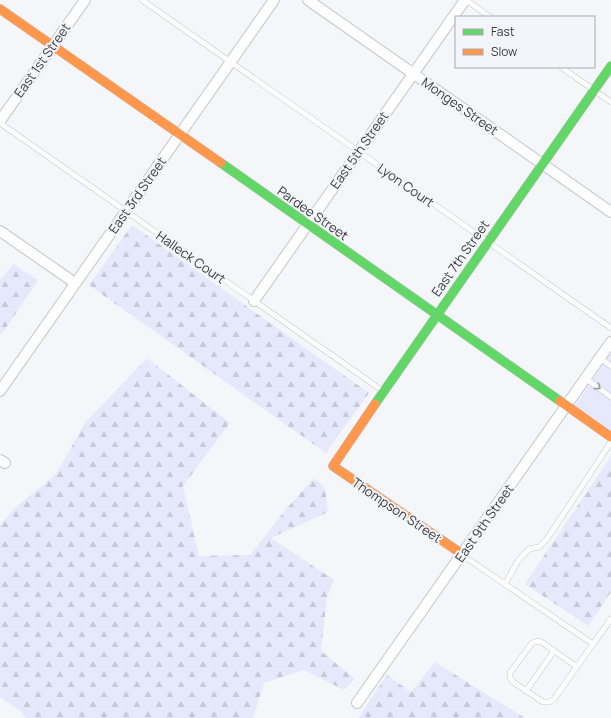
<svg xmlns="http://www.w3.org/2000/svg" width="611" height="718" font-family="Manrope,sans-serif">
  <style>
    .forest { fill: url(#forest-firs) }
    .garden { fill: #e6e9fb }
    .lines { fill: none; stroke-linecap: round; stroke-linejoin: round }
    .lane-casing { stroke: #c6c7ca; stroke-width: 6 }
    .street-casing { stroke: #c6c7ca; stroke-width: 12 }
    .fast-casing { stroke: #c6c7ca; stroke-width: 10 }
    .slow-casing { stroke: #c6c7ca; stroke-width: 10 }
    .lane { stroke: #fefefe; stroke-width: 5 }
    .street { stroke: #fefefe; stroke-width: 10 }
    .fast { stroke: #63d668; stroke-width: 9 }
    .slow { stroke: #ff974d; stroke-width: 9 }
    .oneway { stroke: #9c9c9d }
    .labels { text-anchor: middle; dominant-baseline: central; stroke-width: 4; stroke-linejoin: round; paint-order: stroke }
    .street-label { font-size: 13px; fill: #3a3a3c; stroke: #f4f5fb }
  </style>
  <defs>
    <pattern id="forest-firs" width="22" height="20" patternUnits="userSpaceOnUse"><rect width="22" height="20" fill="#e6e9fb"/><path d="M5 1l3.5 6h-7zM16 11l3.5 6h-7z" fill="#c6c9d8"/></pattern>
  </defs>
  <rect width="100%" height="100%" fill="#f5f6fa"/>
  <g class="forest">
    <polygon points="132,225 369,393 326,453 89,285"/>
    <polygon points="13,264 38,280 2,334 0,334 0,280"/>
    <polygon points="147,358 230,423 183,486 199,556 250,555 287,508 314,478 325,488 328,512 271,538 334,580 327,597 321,651 355,679 344,690 304,670 264,683 253,718 26,718 22,712 0,697 0,525 15,508 56,474 85,423"/>
    <polygon points="611,456 611,592 588,626 525,584"/>
    <polygon points="435,662 525,718 358,718 387,675 411,692"/>
  </g>
  <polygon class="garden" points="611,353 611,430 575,406"/>
  <g class="lines">
    <defs>
      <g id="lane">
        <polyline points="142,0 611,328"/>
        <polyline points="466,0 490,17"/>
        <polyline points="561,67 611,102"/>
        <polyline points="0,123 383,391"/>
        <polyline points="600,358 611,366"/>
        <polyline points="585,378 611,397"/>
        <polyline points="462,555 593,644 554,699 549,702 543,702 513,682 510,677 510,673 532,643 538,641 543,643 577,667"/>
        <polyline points="505,584 518,561 529,549 539,547 547,539 611,442"/>
        <polyline points="593,644 611,619"/>
        <polyline points="526,691 554,651"/>
      </g>
      <g id="street">
        <polyline points="308,0 611,212"/>
        <polyline points="0,121 85,0"/>
        <polyline points="0,231 75,283"/>
        <polyline points="254,301 465,0"/>
        <polyline points="0,391 274,0"/>
        <polyline points="0,460 5,463"/>
        <polyline points="357,703 611,342"/>
      </g>
      <g id="fast">
        <polyline points="221,163 560,401"/>
        <polyline points="375,404 611,66"/>
      </g>
      <g id="slow">
        <polyline points="0,9 221,163"/>
        <polyline points="560,401 611,437"/>
        <polyline points="375,404 333,466 462,554"/>
      </g>
    </defs>
    <use href="#lane" class="lane-casing"/>
    <use href="#street" class="street-casing"/>
    <use href="#fast" class="fast-casing"/>
    <use href="#slow" class="slow-casing"/>
    <use href="#lane" class="lane"/>
    <use href="#street" class="street"/>
    <use href="#fast" class="fast"/>
    <use href="#slow" class="slow"/>
  </g>
  <defs><path id="oneway-chevron" d="M-2-3.5L2.5 0L-2 3.5" fill="none" stroke-width="1.6" stroke-linecap="round" stroke-linejoin="round"/></defs>
  <use class="oneway" href="#oneway-chevron" transform="translate(598 387) rotate(36)"/>
  <g class="labels">
    <g class="street-label">
      <text transform="translate(42 60) rotate(-55)">East 1st Street</text>
      <text transform="translate(460 106) rotate(35)">Monges Street</text>
      <text transform="translate(359 150) rotate(-55)">East 5th Street</text>
      <text transform="translate(406 185) rotate(35)">Lyon Court</text>
      <text transform="translate(137 195) rotate(-55)">East 3rd Street</text>
      <text transform="translate(313 213) rotate(35)">Pardee Street</text>
      <text transform="translate(191 257) rotate(35)">Halleck Court</text>
      <text transform="translate(460 258) rotate(-55)">East 7th Street</text>
      <text transform="translate(397 510) rotate(34)">Thompson Street</text>
      <text transform="translate(484 523) rotate(-55)">East 9th Street</text>
    </g>
  </g>
  <rect x="455" y="16" width="140" height="52" fill="#f4f5fb" stroke="#aaaaaf"/>
  <rect x="463" y="29" width="20" height="6" fill="#63d668" stroke="#aaaaaf"/>
  <text x="491" y="36" font-size="12" fill="#3a3a3c">Fast</text>
  <rect x="463" y="49" width="20" height="6" fill="#ff974d" stroke="#aaaaaf"/>
  <text x="491" y="56" font-size="12" fill="#3a3a3c">Slow</text>
</svg>
